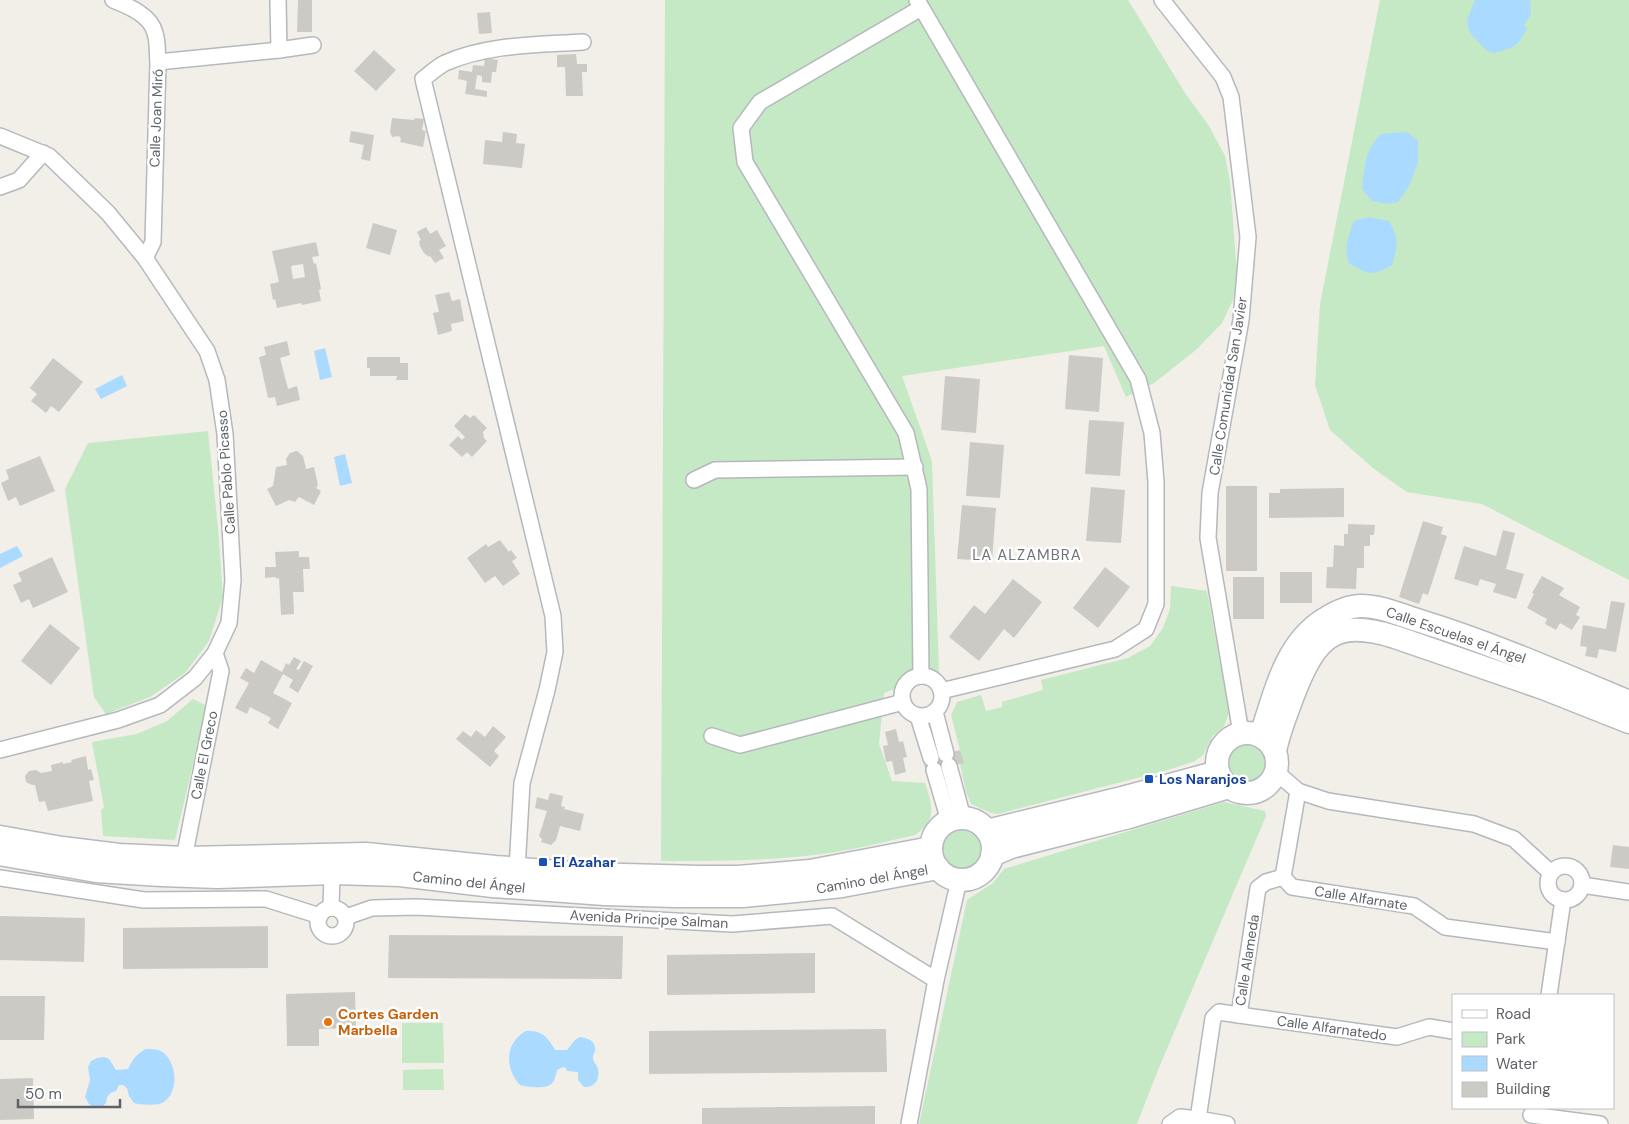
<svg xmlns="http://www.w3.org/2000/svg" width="1629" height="1124" font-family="'DM Sans',sans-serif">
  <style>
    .green { fill: #c5e8c5 }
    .water { fill: #aadaff }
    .building { fill: #cccac5; fill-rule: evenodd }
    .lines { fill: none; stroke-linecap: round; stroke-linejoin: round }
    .street-casing { stroke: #b5b8bc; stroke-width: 18 }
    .secondary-casing { stroke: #b6babf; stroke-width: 25 }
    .street { stroke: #fff; stroke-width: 15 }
    .secondary { stroke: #fff; stroke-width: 22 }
    .transit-dot { fill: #1a4fb4; stroke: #fff; stroke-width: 2 }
    .food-dot { fill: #e8710a; stroke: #fff; stroke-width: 2 }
    .labels { text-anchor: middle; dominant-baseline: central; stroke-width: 5; stroke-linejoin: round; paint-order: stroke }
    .street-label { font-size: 14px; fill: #5f6368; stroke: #fff }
    .transit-label { font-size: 14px; font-weight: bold; fill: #164399; stroke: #fff; text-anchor: start }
    .food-label { font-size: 14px; font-weight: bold; fill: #c56008; stroke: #fff; text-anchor: start }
    .neighbourhood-label { font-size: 15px; letter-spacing: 1px; fill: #70757a; stroke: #fff }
  </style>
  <rect width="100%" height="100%" fill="#f1efe8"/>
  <g class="green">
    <path d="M665,0H1128L1185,93L1209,126L1225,156L1230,181L1237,275L1233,300L1222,323L1196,350L1154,383L1126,397L1104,346L902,376L932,461L939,672L884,693L879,744L892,781L925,783C932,804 938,821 915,835C884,842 853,850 822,854C768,861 715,861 661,861Z"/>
    <polygon points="1380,0 1629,0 1629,580 1482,504 1407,492 1374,469 1330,430 1315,385 1320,304"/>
    <polygon points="208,431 218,528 223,597 209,641 185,673 150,697 106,714 94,697 65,489 88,443"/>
    <polygon points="1171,586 1207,591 1229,713 1224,726 1212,737 1203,755 1195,761 1168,770 998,814 991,813 971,804 966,792 960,764 963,762 951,715 957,702 981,695 986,711 1002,707 1002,702 1043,690 1041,680 1128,658 1150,646 1163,628 1170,609"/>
    <polygon points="193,699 207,706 175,840 103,836 101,810 104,807 92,742 137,734 167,721"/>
    <circle cx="1248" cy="763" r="19"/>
    <polygon points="1224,802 1265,811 1266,816 1158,1070 1137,1124 919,1124 967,900 993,883 1004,869"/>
    <circle cx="962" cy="849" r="19"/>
    <polygon points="402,1023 443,1023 444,1063 402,1063"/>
    <polygon points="443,1069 444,1090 403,1090 403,1070"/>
  </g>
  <g class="water">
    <polygon points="1475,0 1530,0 1531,15 1524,24 1527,29 1518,43 1511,48 1494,53 1487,51 1471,34 1468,27 1467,20"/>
    <path d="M1406,132L1418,140V162L1409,186L1398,202L1389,204L1372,201L1362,189C1365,166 1364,151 1381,134Z"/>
    <path d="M1369,217L1389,221C1399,241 1398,243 1392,265C1373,277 1367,274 1349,263C1343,249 1349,235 1354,221Z"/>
    <polygon points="325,348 332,377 320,380 314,351"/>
    <polygon points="122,375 127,386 101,399 95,389"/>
    <polygon points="345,454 352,483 340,486 334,457"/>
    <polygon points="17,546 23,556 0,568 0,554"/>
    <path d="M526,1031C542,1030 548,1037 555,1050H567L575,1040L580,1037C587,1038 597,1041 595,1051C594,1054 593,1054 593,1058C593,1062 597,1065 598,1069C600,1079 595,1088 584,1087L578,1080V1072L567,1071L566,1068L563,1067L557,1070C556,1074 555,1079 553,1082C548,1090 528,1087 520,1085C505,1069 504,1043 526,1031Z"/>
    <path d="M146,1049C152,1049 159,1049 164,1053C177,1065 179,1091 164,1102C158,1106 141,1105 134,1103L129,1096L127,1088L123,1085H119L116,1091C109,1093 107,1095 106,1103L102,1107L94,1108L89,1104L85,1097L90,1080L88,1067L91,1061L97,1058L104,1057L109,1059L116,1070L128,1069C133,1059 136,1054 146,1049Z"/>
  </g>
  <g class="building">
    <polygon points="298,0 312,0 312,32 297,32"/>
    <polygon points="490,12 492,33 479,34 477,13"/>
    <polygon points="374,50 396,70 376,91 354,71"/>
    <polygon points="576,54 577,64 587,64 587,72 582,72 583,96 566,96 565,67 557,67 557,55"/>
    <polygon points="485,58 498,60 496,72 492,72 491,83 482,82 482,76 477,75 475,89 487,91 487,97 465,94 467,81 458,79 459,70 472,72 473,65 484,66"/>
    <polygon points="392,118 414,120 415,118 424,119 422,130 426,131 423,147 400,142 401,139 399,136 392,137 390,132"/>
    <polygon points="351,131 374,135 370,161 361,159 364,145 349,142"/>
    <polygon points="503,132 517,134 516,143 525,144 522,168 483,164 485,140 502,142"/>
    <polygon points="373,223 397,230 390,255 366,248"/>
    <polygon points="426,227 430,234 437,230 446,246 439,250 444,258 435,263 430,256 429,257 424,253 420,246 419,241 421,240 417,232"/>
    <path d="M316,242L319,256L312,257L314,264L316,263L321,289L319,290L321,301L302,305L301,303L277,308L275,299L273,300L270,284L279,282L272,251ZM303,264L305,277L293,279L291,266Z"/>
    <polygon points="449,292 452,301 460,299 464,321 451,324 452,331 438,335 433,313 439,312 435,295"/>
    <polygon points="287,341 290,355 280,358 288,389 297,386 300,400 277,406 275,397 268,398 259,357 266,355 264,347"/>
    <polygon points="1069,355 1103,358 1099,412 1065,409"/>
    <polygon points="367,357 400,357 400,363 408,363 408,380 396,380 397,376 370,376 370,368 367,368"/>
    <polygon points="53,358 83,382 59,412 51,406 46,413 31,401 37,394 30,388"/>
    <polygon points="945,376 980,379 976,433 941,430"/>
    <polygon points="465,414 470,418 474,415 487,428 483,432 484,438 487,441 472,457 467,452 462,457 449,445 458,436 462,440 465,437 454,426"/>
    <polygon points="1089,420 1124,422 1120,476 1085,474"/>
    <polygon points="970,442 1004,445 1000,498 966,496"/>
    <polygon points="297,451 303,456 306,469 314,467 318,485 316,488 321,491 314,505 299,497 295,502 289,500 276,506 267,489 273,486 276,467 287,465 286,459 290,453"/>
    <polygon points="40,456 55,491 20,506 16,497 8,501 1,483 9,479 6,470"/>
    <rect x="1226" y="486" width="31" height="85"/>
    <polygon points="1091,487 1125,490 1121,543 1086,541"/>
    <polygon points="1344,488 1344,517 1269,518 1269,493 1280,493 1280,489"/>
    <polygon points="962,505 996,508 992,561 957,559"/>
    <polygon points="1423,521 1443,527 1441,534 1447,536 1428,595 1423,593 1419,604 1399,597"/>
    <polygon points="1348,524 1375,525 1374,535 1370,535 1370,546 1364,546 1364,568 1357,568 1356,589 1326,588 1327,567 1333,567 1334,545 1344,546 1344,534 1348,534"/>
    <polygon points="1503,530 1515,533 1506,569 1524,574 1516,599 1493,592 1496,584 1480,579 1478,586 1454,579 1464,546 1496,556"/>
    <polygon points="500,540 509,552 511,550 517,558 512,561 520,574 503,586 495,576 485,583 467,558 486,544 488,547"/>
    <polygon points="299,551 299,557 309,557 310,569 303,569 304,592 293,592 294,614 281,615 279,578 276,579 276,577 265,578 265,567 276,567 275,552"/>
    <polygon points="52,557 68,592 33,608 29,599 21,603 13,585 22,581 18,573"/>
    <polygon points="1105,567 1130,587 1098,628 1073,608"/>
    <rect x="1280" y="572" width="32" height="31"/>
    <polygon points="1542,576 1564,588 1559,595 1580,607 1576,615 1580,617 1572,630 1560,623 1556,630 1545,624 1547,619 1527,608 1534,594 1532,593"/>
    <rect x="1233" y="577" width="31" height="42"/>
    <polygon points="1013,579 1042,602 1014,638 1004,629 979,661 949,637 974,605 985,614"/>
    <polygon points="1611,601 1625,603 1616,652 1599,649 1597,658 1585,656 1587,647 1580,646 1583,625 1606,629"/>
    <polygon points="50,624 80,648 51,685 21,661"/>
    <polygon points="294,657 301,661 296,669 299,670 304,661 313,666 298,693 289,687 293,680 283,674 273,693 292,703 278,729 268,723 271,718 250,707 247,714 235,708 249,683 240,678 246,668 254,673 261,660 282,672 286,663 289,665"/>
    <polygon points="493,726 506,737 494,751 499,756 490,767 456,739 463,731 471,737 476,730 485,737"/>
    <polygon points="896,729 899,742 903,741 907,757 903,758 906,772 895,775 892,761 886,762 883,746 888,745 885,732"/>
    <polygon points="960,750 964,763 926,772 923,760"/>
    <polygon points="86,756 88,770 91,769 94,780 89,781 93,801 48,811 45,801 39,802 35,785 32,785 26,782 25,776 29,771 36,770 41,773 52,771 51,765 63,762 63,764 72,762 71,760"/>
    <polygon points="550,793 563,796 561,806 565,807 564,809 584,814 580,831 560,826 556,840 551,845 541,842 542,839 539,836 547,811 535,808 537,797 548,800"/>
    <polygon points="1613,845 1629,847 1629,869 1610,867"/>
    <polygon points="0,916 85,918 84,962 0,960"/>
    <polygon points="268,926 268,968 123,969 123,928"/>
    <polygon points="389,935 623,936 622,979 388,978"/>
    <polygon points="815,953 815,993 667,995 667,955"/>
    <polygon points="355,992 356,1028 319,1029 319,1046 287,1046 286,994"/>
    <polygon points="0,996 45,996 44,1040 0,1040"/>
    <polygon points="886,1029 887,1072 649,1074 649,1031"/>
    <polygon points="33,1078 34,1119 0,1120 0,1079"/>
    <polygon points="875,1106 875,1124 702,1124 702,1108"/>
  </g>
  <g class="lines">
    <defs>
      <g id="street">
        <path d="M113,0C128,6 151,15 155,33C158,42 157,53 158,62L153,242L145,258"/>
        <polyline points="278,0 279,50"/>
        <polyline points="917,0 1138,379 1152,433 1156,482 1156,604 1146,629 1115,649 941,691"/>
        <polyline points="1162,0 1223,77 1231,97 1248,237 1241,320 1210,493 1208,538 1241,733"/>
        <polyline points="158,62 279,50 313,45"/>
        <polyline points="0,136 49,156 108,213 145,258 207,351 217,380 225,434 233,580 229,623 215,653 195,678 160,705 118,720 0,750"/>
        <polyline points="0,187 19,180 43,153"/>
        <polyline points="694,480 715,470 915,467"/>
        <polyline points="921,676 919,489 906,433 745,162 741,128 760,102 921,8"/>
        <circle cx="922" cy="696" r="20"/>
        <polyline points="935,712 946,754"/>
        <polyline points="918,716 931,758"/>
        <polyline points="712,736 740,745 903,702"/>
        <polyline points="949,766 963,818"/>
        <polyline points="934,770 949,821"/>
        <polyline points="1276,772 1298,791 1328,801 1474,824 1514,839 1551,873"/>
        <polyline points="184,858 221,671 215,653"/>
        <circle cx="1565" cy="883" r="17"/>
        <path d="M517,869L522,783L547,690L555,652L553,616L423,79C430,74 437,67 445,63C488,44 537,45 583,42"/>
        <polyline points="1283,877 1292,887 1414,906 1445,927 1557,942"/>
        <polyline points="0,878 144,900 266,899 320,916"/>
        <polyline points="1582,885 1629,892"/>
        <polyline points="331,908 332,873"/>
        <circle cx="332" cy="922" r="14"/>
        <polyline points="346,917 372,908 416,907 732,924 832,916 936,980"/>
        <polyline points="1549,995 1563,900"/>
        <polyline points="1239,1015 1397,1037 1429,1027 1453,1031"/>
        <polyline points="1531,1115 1600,1124"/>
        <polyline points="1198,1119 1227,1124"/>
        <polyline points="909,1124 936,980 959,880"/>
        <polyline points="1170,1124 1180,1117 1198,1119 1213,1018 1219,1012 1239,1015 1258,888 1266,882 1283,877 1298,791"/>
      </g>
      <g id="secondary">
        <circle cx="1247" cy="763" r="30"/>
        <path d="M1261,736C1274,695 1285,643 1325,619C1336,612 1349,606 1361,606C1381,606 1401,615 1420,621C1491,643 1560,673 1629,702"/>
        <path d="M1275,751C1279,731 1287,712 1294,693C1316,637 1334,618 1395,637L1543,688L1629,722"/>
        <circle cx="962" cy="849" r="31"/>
        <polyline points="987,831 1118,799 1218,772"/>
        <polyline points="0,837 62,848 119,855 184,858 366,854 495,867 586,874 700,877 738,877 810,871 931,848"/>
        <polyline points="0,854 96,871 162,875 217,877 332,873 368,874 400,875 493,886 605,894 675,896 743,896 795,891 842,886 938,868"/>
        <polyline points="992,855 1011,847 1129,817 1229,787"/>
      </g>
    </defs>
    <use href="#street" class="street-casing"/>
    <use href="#secondary" class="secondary-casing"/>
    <use href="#street" class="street"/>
    <use href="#secondary" class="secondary"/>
  </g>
  <g class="transit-dot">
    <rect x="1144" y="774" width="10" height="10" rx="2.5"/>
    <rect x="538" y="857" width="10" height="10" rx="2.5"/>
  </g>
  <circle class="food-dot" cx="328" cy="1022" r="5"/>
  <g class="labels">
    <g class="street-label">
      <text transform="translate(156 118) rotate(-88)">Calle Joan Miró</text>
      <text transform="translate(1228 386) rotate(-81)">Calle Comunidad San Javier</text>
      <text transform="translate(226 472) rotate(-94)">Calle Pablo Picasso</text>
      <text transform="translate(1456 635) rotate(19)">Calle Escuelas el Ángel</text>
      <text transform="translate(204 755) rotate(-79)">Calle El Greco</text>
      <text transform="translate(872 879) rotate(-10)">Camino del Ángel</text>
      <text transform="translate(469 882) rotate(6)">Camino del Ángel</text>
      <text transform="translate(1361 898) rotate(9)">Calle Alfarnate</text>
      <text transform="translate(649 919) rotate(3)">Avenida Principe Salman</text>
      <text transform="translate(1247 960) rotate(-81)">Calle Alameda</text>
      <text transform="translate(1332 1028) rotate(8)">Calle Alfarnatedo</text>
    </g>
    <g class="transit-label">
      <text x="1159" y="779">Los Naranjos</text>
      <text x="553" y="862">El Azahar</text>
    </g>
    <g class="food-label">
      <text x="338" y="1014">Cortes Garden<tspan x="338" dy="16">Marbella</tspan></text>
    </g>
    <g class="neighbourhood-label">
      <text x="1027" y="555">LA ALZAMBRA</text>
    </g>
  </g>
  <rect x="1452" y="994" width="162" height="115" fill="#ffffff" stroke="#bfc1c3"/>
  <rect x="1462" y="1010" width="25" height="8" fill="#ffffff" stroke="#bfc1c3"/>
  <text x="1496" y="1019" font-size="15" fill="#5f6368">Road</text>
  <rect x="1462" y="1032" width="25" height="15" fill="#c5e8c5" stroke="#bfc1c3"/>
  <text x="1496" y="1044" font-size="15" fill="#5f6368">Park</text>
  <rect x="1462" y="1056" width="25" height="15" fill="#aadaff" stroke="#bfc1c3"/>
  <text x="1496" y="1069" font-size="15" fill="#5f6368">Water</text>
  <rect x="1462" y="1082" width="25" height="15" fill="#cccac5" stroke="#bfc1c3"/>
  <text x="1496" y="1094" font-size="15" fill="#5f6368">Building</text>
  <path d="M18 1099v8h102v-8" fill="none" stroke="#5f6368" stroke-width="2.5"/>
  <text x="25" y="1099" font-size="15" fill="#5f6368" stroke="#ffffff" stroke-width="4" paint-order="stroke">50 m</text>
</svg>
